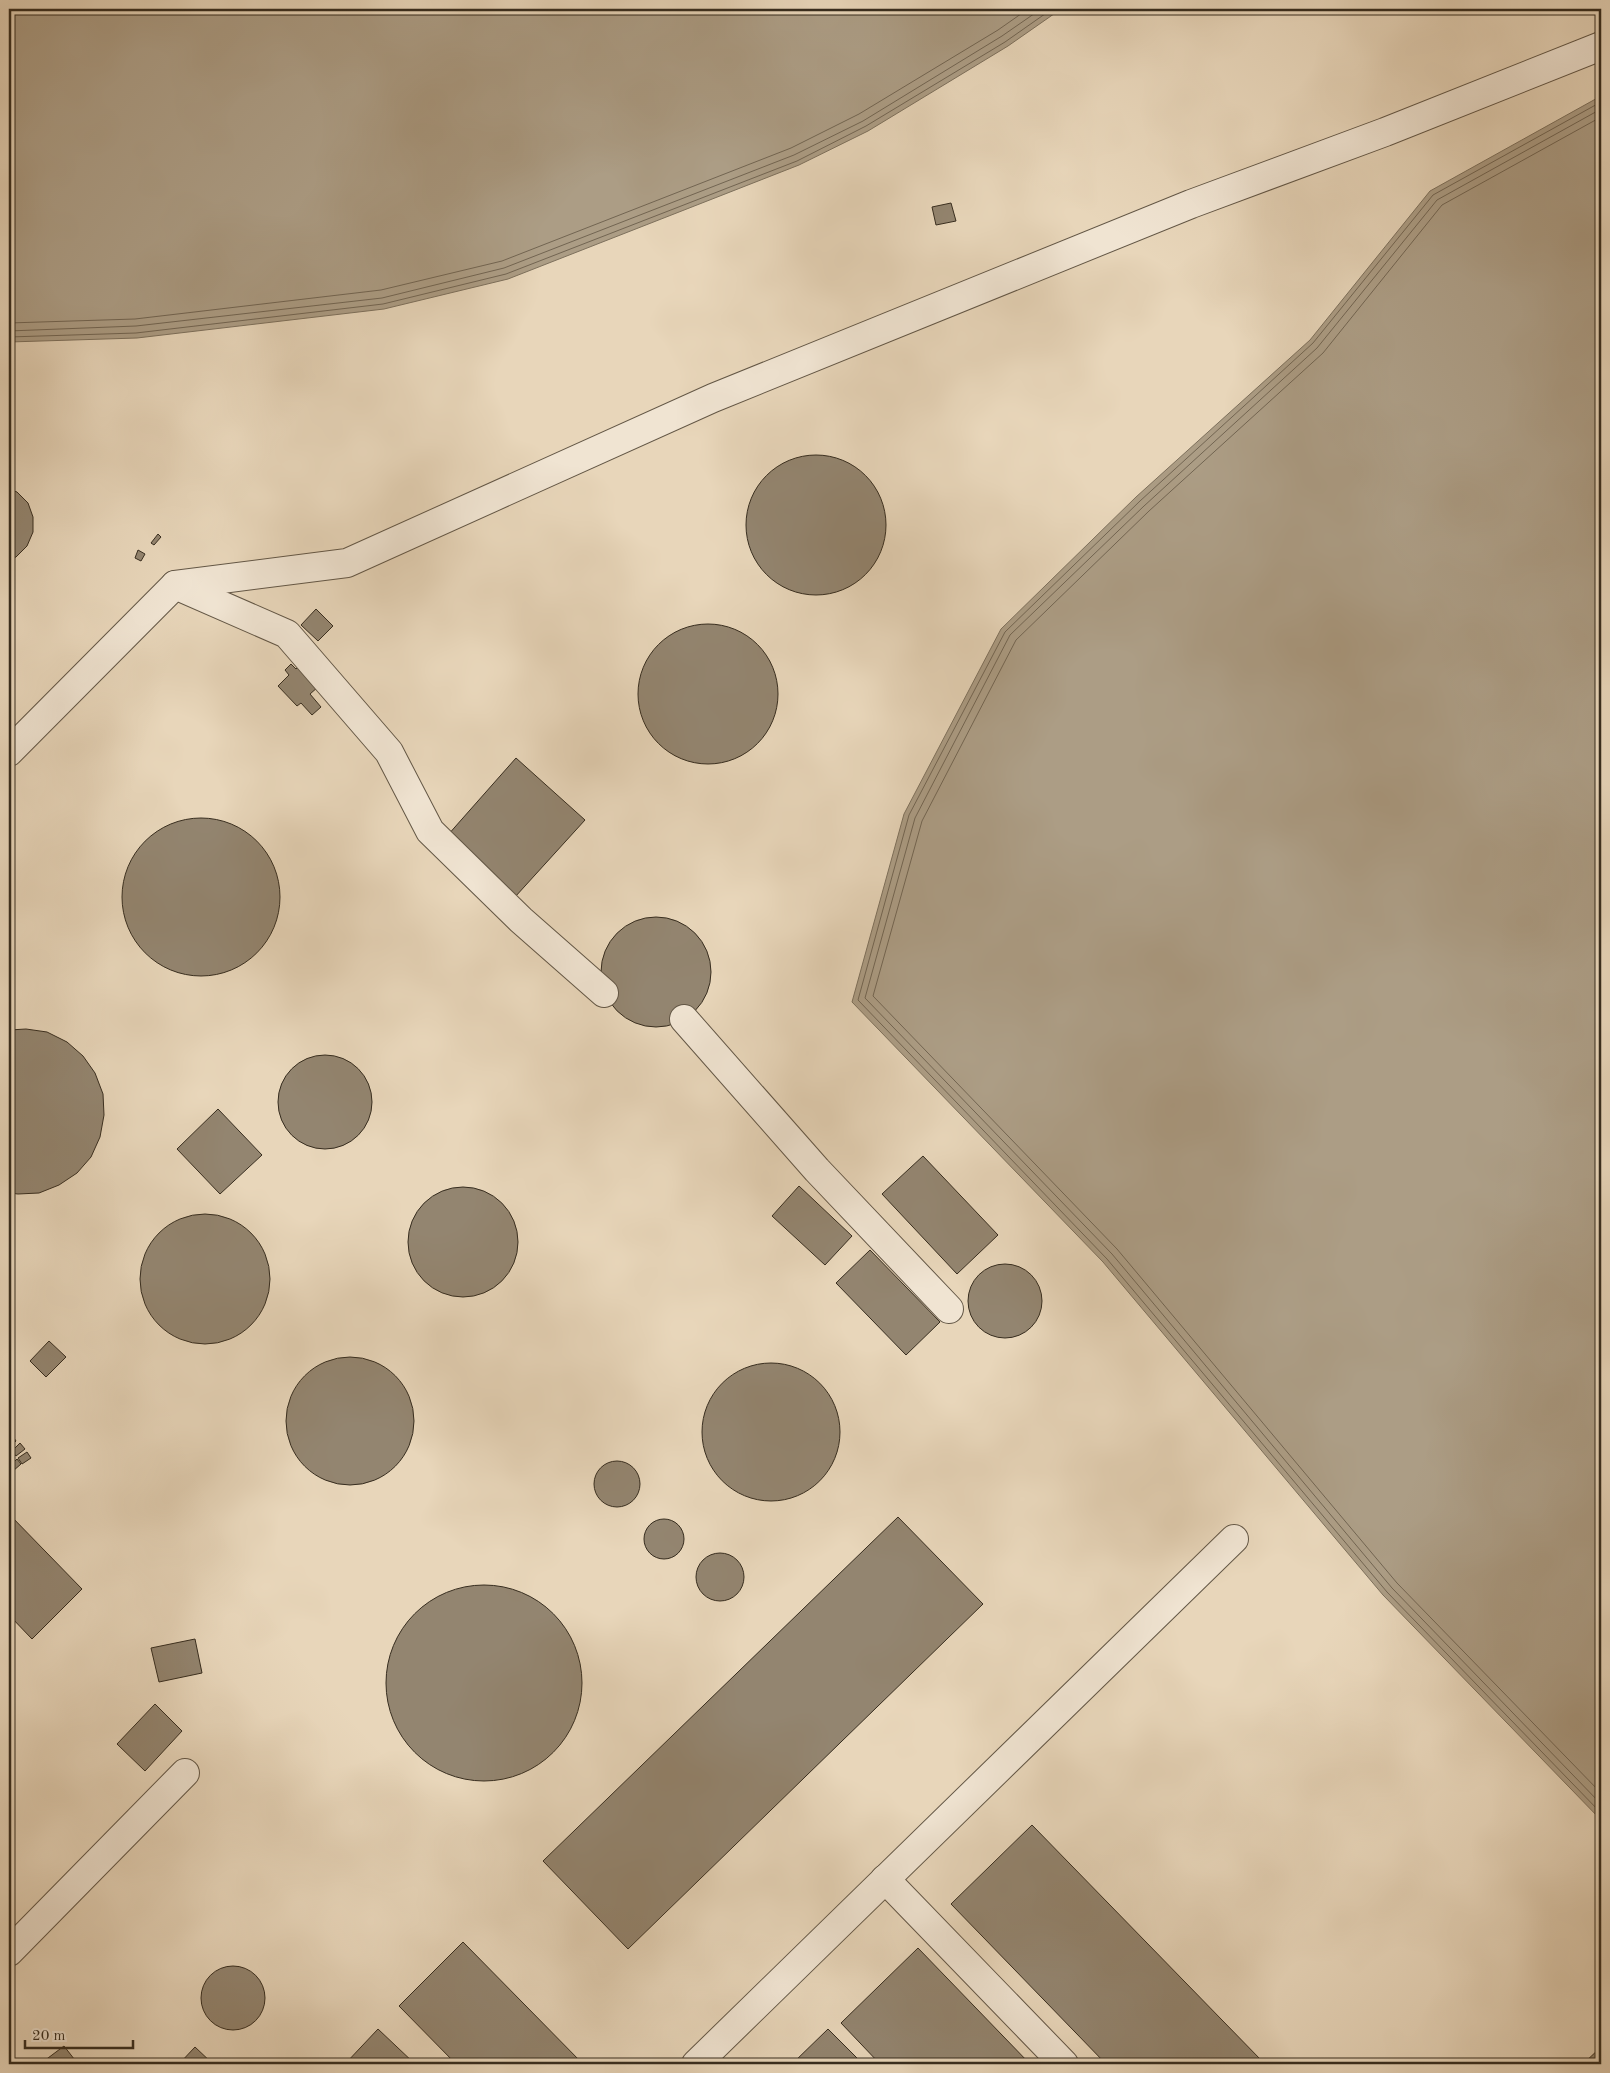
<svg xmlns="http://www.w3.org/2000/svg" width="1610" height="2073" font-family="'Old Standard TT',serif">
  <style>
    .water { fill: #ac9d85; stroke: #7d705c }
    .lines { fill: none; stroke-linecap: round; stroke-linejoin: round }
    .shore { stroke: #726552; stroke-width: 1 }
    .building { fill: #938570; stroke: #372d1f }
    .minor-casing { stroke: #635746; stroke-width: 30 }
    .minor { stroke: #f0e4d2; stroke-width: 28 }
  </style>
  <rect width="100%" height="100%" fill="#e8d6ba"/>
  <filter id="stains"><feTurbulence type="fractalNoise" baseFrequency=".004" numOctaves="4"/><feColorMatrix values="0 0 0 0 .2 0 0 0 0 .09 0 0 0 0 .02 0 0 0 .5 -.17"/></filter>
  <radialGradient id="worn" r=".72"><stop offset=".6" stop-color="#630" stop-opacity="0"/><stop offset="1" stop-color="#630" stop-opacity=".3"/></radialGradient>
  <g class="water">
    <polygon points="9,9 1061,9 1008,46 868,131 799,165 508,279 384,309 137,338 9,342"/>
    <polygon points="1601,96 1601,1820 1383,1595 1103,1262 852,1002 904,814 1001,629 1136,497 1310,340 1430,191"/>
  </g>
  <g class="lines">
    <g class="shore">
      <polyline points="1601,102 1433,195 1313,343 1140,501 1005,632 909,815 858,1000 1107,1259 1387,1592 1601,1813"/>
      <polyline points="1601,109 1437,200 1317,348 1144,506 1010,635 915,818 865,998 1112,1254 1392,1588 1601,1804"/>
      <polyline points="1601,117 1442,205 1323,353 1149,511 1016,640 922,821 873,996 1117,1249 1397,1583 1601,1793"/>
      <polyline points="9,323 135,319 381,290 502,261 791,148 859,114 998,30 1028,9"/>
      <polyline points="9,331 136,326 382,298 504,268 794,155 863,121 1002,36 1041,9"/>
      <polyline points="9,337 136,333 383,304 506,274 797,161 866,126 1005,42 1052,9"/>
    </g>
  </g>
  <g class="building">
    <polygon points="951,203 956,221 936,225 932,207"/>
    <circle cx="816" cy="525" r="70"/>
    <polygon points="9,489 17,492 28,503 33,517 33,532 27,546 16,557 9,560"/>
    <polygon points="158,534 161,537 154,545 151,543"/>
    <polygon points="138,550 145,554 141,561 135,558"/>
    <polygon points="316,609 333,626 318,641 301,625"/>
    <circle cx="708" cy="694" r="70"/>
    <polygon points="291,664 296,669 299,666 318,687 310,694 321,707 312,715 301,703 297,706 278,686 289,675 285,670"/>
    <polygon points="516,758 585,820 515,897 447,836"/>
    <circle cx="201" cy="897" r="79"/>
    <circle cx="656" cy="972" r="55"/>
    <polygon points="26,1029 47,1032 67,1042 83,1056 95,1073 103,1094 104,1115 100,1137 91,1157 77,1173 59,1185 39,1193 18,1194 9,1193 9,1030"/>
    <circle cx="325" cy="1102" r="47"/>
    <polygon points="218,1109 262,1155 220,1194 177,1149"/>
    <polygon points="923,1156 998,1235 957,1274 882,1194"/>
    <polygon points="799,1186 852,1236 825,1265 772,1216"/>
    <circle cx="463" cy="1242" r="55"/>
    <circle cx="205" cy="1279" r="65"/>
    <polygon points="870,1250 940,1322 906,1355 836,1283"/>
    <circle cx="1005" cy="1301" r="37"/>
    <polygon points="49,1341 66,1357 46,1377 30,1361"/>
    <circle cx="350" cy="1421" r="64"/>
    <circle cx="771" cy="1432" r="69"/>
    <polygon points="12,1435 16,1441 9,1448 9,1438"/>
    <polygon points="20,1443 25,1449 16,1456 12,1451"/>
    <polygon points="27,1452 31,1458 22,1464 18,1458"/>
    <polygon points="17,1459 21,1464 13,1471 9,1467"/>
    <circle cx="617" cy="1484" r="23"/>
    <polygon points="9,1514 82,1589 32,1639 9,1615"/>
    <polygon points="898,1517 983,1604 628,1949 543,1861"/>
    <circle cx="664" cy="1539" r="20"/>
    <circle cx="720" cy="1577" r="24"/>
    <circle cx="484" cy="1683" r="98"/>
    <polygon points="195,1639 202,1673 159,1682 151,1648"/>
    <polygon points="155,1704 182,1731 145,1771 117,1744"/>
    <polygon points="1032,1825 1261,2060 1257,2064 1106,2064 951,1904"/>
    <polygon points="463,1942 583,2064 456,2064 399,2006"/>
    <polygon points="918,1948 1030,2064 880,2064 841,2023"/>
    <circle cx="233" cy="1998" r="32"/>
    <polygon points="378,2029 415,2064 345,2064"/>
    <polygon points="828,2029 863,2064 792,2064"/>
    <polygon points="64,2046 78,2064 40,2064"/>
    <polygon points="195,2047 213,2064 179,2064"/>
    <polygon points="1601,2047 1601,2064 1583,2064"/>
  </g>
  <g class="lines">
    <defs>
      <g id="minor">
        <polyline points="175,585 347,563 713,398 1191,204 1385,132 1601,46"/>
        <polyline points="9,752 175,585 287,634 389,752 430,831 521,920 604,993"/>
        <polyline points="684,1019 817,1170 949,1309"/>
        <polyline points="885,1879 1064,2064"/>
        <polyline points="9,1952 185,1773"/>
        <polyline points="696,2064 1234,1539"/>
      </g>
    </defs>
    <use href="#minor" class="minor-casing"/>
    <use href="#minor" class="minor"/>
  </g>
  <rect width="1610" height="2073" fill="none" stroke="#e8d6ba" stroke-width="30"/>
  <rect x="10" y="10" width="1590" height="2053" fill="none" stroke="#372d1f" stroke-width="2.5"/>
  <rect x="15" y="15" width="1580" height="2043" fill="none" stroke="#372d1f"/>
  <path d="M25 2040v8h108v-8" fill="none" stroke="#372d1f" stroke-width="2.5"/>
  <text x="32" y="2040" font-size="15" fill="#372d1f" stroke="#f0e4d2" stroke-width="4" paint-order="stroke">20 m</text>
  <rect width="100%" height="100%" filter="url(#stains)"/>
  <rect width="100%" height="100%" fill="url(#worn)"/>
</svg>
